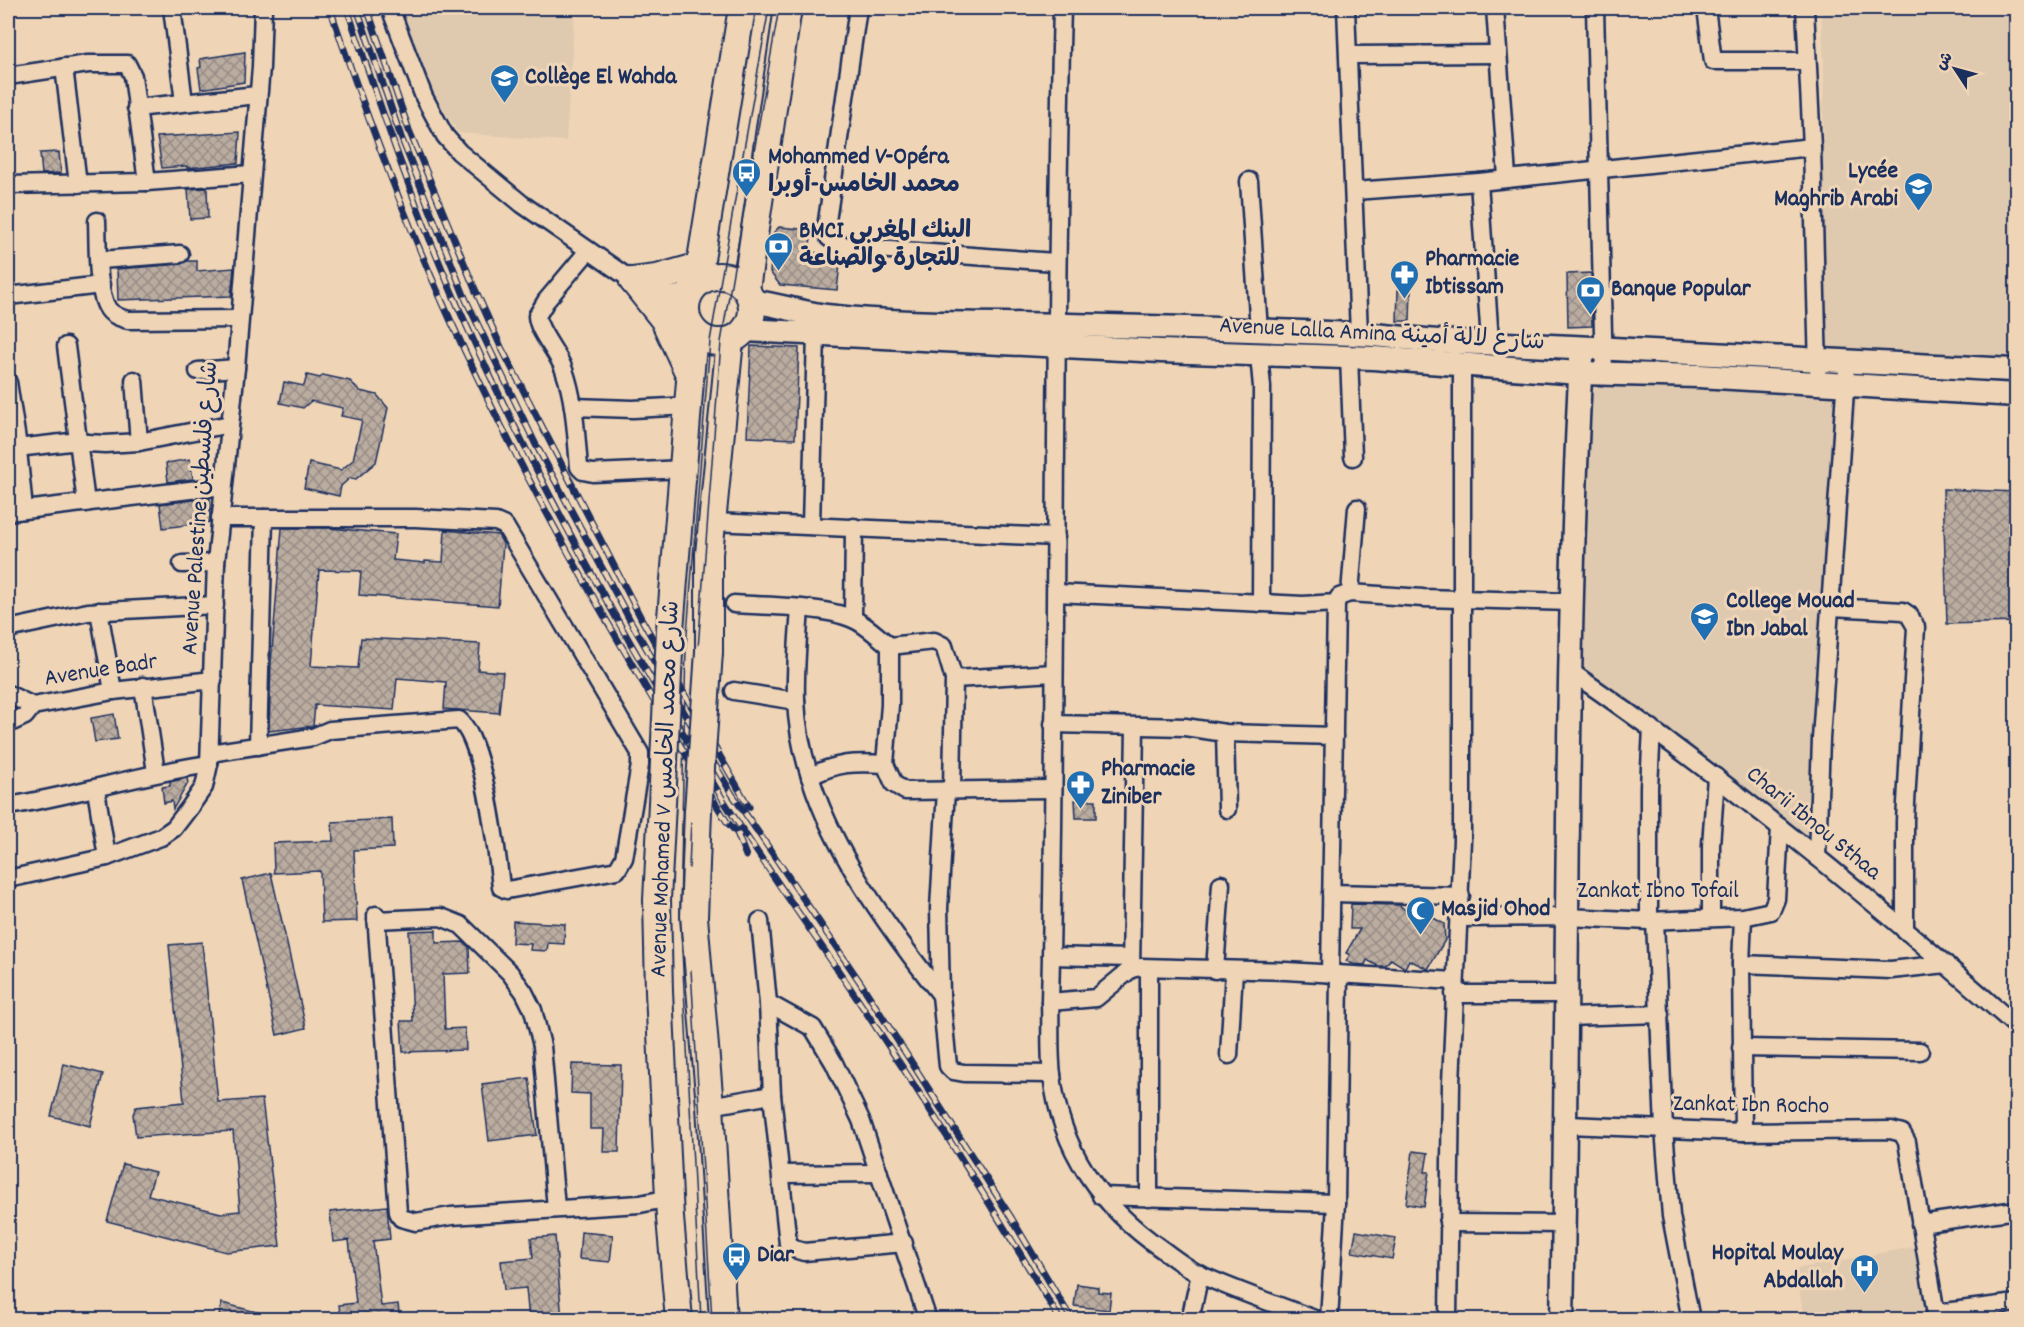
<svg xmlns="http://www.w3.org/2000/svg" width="2024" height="1327" font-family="Dekko,'Playpen Sans Arabic',sans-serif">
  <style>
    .built { fill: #dfc9af }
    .building { fill: url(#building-cross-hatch); stroke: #1b2f5e; stroke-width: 1.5 }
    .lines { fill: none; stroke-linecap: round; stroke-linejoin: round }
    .street-casing { stroke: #1b2f5e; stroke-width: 21 }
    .secondary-casing { stroke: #1b2f5e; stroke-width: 27 }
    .primary-casing { stroke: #1b2f5e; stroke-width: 30 }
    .street { stroke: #efd5b6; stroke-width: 16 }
    .secondary { stroke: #efd5b6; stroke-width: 22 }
    .primary { stroke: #efd5b6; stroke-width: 26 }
    .tram { stroke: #1b2f5e; stroke-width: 1.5 }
    .rail-casing { stroke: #1b2f5e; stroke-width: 7 }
    .rail { stroke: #efd5b6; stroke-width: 4.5; stroke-dasharray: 14; stroke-linecap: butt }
    .primary-bridge-casing { stroke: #1b2f5e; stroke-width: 30; stroke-linecap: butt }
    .primary-bridge { stroke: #efd5b6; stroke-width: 26 }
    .labels { text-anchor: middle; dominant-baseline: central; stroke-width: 6; stroke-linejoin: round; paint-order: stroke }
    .poi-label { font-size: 24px; font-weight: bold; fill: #1b2f5e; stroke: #efd5b6; text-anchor: start }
    .street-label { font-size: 24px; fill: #1b2f5e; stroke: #efd5b6 }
  </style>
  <defs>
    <pattern id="building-cross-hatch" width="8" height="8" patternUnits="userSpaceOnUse" patternTransform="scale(1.5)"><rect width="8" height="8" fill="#bbaca0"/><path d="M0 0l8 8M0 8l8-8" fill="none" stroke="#978c86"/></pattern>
  </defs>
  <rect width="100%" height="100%" fill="#efd5b6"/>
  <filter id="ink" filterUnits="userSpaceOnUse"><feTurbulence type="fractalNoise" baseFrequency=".0167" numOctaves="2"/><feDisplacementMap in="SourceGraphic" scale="12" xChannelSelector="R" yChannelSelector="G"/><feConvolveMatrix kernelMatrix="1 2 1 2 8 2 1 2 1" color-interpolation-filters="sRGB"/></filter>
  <g filter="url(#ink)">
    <g class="built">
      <polygon points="400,8 575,8 566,141 458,133 422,73"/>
      <polygon points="1821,8 2016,8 2016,377 1820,358 1824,63"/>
      <polygon points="1583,380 1857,398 1813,861 1575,673"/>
      <polygon points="1919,1246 1933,1319 1805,1319 1795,1269"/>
    </g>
    <g class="building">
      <polygon points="245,52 244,82 201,89 198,68 201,67 200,59"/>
      <polygon points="240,132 238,163 187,168 187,166 162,168 157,137"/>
      <polygon points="59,152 61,173 42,174 40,153"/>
      <polygon points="207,188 208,218 190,219 188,189"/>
      <polygon points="779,227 812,230 809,252 841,255 837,290 780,285 770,272 774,232"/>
      <polygon points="187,261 197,261 197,271 234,268 231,296 118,300 117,269 181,264"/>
      <polygon points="1591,273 1592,326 1568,327 1567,274"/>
      <polygon points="1398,290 1411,290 1410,321 1397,321"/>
      <polygon points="751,346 799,348 795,439 747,437"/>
      <polygon points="307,375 320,378 323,375 350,381 360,391 377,395 388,408 376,462 356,479 350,478 341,486 339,496 304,488 309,463 341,470 353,460 362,420 341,416 343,408 311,401 303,408 280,403 284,382 304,386"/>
      <polygon points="190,459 193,479 168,482 166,463"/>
      <polygon points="1943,489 2016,492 2016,622 1947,624"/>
      <polygon points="210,498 210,522 163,528 160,504"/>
      <polygon points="282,528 328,528 396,534 393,560 425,563 425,561 443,562 445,530 498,535 503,544 498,606 359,595 361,571 319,570 311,666 358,668 361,638 480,644 478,670 503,672 499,713 444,709 446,682 397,678 394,710 315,705 313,726 269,731 271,663"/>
      <polygon points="114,714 118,739 95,742 91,718"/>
      <polygon points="187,778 188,783 173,809 172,801 164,803 162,787 170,786 170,782"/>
      <polygon points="1075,800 1096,800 1096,818 1076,818"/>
      <polygon points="392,819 393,848 354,850 357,921 322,922 320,871 274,873 273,843 333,841 332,822"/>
      <polygon points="271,873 306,1028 277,1035 242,880"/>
      <polygon points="1351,904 1399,905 1409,913 1413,906 1444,924 1445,940 1428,969 1409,960 1405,968 1391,959 1386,966 1378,966 1367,960 1365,965 1353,964 1346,961 1350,955 1346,953 1360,929 1350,929"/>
      <polygon points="513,921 565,924 564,944 548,943 547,951 530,950 531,944 512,943"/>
      <polygon points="436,930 436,943 463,942 469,947 470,973 443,974 445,1029 465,1028 466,1050 403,1052 401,1021 413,1021 409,931"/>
      <polygon points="202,942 218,1102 262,1099 280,1246 226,1252 107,1221 123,1164 155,1172 148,1195 221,1213 240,1211 233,1131 136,1137 133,1114 136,1107 184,1102 169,945"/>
      <polygon points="64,1064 103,1074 90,1126 51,1116"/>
      <polygon points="572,1064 621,1065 619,1152 603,1152 604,1129 590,1129 590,1094 571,1093"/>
      <polygon points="529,1078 537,1135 489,1141 482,1084"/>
      <polygon points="1413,1151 1428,1153 1425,1172 1429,1172 1424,1207 1406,1204"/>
      <polygon points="387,1206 390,1239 373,1241 381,1306 398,1304 400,1320 341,1320 339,1305 356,1303 349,1240 333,1242 330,1212"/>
      <polygon points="1356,1231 1396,1238 1392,1259 1352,1252"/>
      <polygon points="581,1232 613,1235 610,1262 579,1259"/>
      <polygon points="555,1236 562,1320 529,1320 526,1288 504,1290 501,1261 533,1258 531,1238"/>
      <polygon points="1077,1284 1098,1287 1098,1292 1111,1293 1109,1310 1074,1306"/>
      <polygon points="222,1303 268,1315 267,1320 218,1320"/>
    </g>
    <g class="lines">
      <defs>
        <g id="street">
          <polyline points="172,8 184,102"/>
          <polyline points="390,8 424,97 445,136 459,152 522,204 633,281 663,297 687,316"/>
          <polyline points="858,8 826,228 829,238 848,247 1055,262"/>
          <path d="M1062,8C1053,339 1058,670 1050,1002C1051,1026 1049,1051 1052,1075C1060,1150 1102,1208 1163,1250C1175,1259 1188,1269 1201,1275C1239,1292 1278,1305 1317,1320"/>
          <polyline points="1346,8 1359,334"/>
          <polyline points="1495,8 1507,177"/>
          <polyline points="1595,8 1604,374"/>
          <polyline points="1706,8 1713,61 1806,61"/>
          <polyline points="1805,8 1812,147 1818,369"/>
          <polyline points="1349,55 1497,54"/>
          <polyline points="64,67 78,184"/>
          <polyline points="8,76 88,64 127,64 133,76 147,182"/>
          <polyline points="136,108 257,95"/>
          <polyline points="1249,181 1259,331"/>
          <polyline points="1479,182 1490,341"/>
          <polyline points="8,185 147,182 251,174"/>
          <polyline points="1354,191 1479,182 1812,147"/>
          <path d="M97,221C98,244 96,291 108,309C113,316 121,318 128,320L239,319"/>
          <path d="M588,251L546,301L537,316C538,332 558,352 564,370C575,400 576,435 579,467L583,471L593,473L685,469"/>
          <polyline points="100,260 180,254"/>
          <polyline points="8,296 101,285"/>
          <polyline points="663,297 691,292"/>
          <polyline points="66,346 86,503"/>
          <polyline points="1259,355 1262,387 1261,603"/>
          <polyline points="1349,357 1353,457"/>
          <polyline points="198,371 236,368"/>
          <polyline points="134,380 139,442"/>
          <polyline points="8,382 17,440 24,509"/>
          <polyline points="573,407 633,409 688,406"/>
          <polyline points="8,449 70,442 105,444 139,442 230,424"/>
          <polyline points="8,512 223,486"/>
          <polyline points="713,522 1056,537"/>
          <polyline points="811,525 816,334"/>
          <polyline points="182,564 216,563"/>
          <polyline points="1056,593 1303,605 1336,603 1339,597 1350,593 1423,598 1572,602"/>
          <polyline points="1350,593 1357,508"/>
          <path d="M734,604C767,606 823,606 853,619C867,625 878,637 890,646V705L885,764"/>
          <polyline points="1832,607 1903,611 1909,615 1916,627 1905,821 1905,931"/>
          <path d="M800,608C798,639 795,670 796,700C800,809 876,913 941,995"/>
          <polyline points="99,611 113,691"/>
          <polyline points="853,619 854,527"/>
          <polyline points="8,629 88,612 215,605"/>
          <polyline points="890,646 934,641 944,646 954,679 952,790"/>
          <path d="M1570,671C1726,779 1874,900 2016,1026"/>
          <polyline points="954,679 1054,673"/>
          <polyline points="143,686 156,772"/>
          <polyline points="734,691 796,701"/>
          <polyline points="8,694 33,706"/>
          <polyline points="8,724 25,716 33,706 113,691 213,680"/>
          <polyline points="1053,724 1185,727 1225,733 1334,736"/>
          <polyline points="1225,733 1227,809"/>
          <polyline points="258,746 264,518"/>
          <path d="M210,753L313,737L330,730L459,720C484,740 497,852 501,887L507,890L617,870L624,858L640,765V753L505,526L496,522L415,518H220"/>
          <path d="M810,777C836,762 856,762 885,764L894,784L905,791L1053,789"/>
          <polyline points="96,790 107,857"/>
          <polyline points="946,790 939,908 941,995 948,1066 953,1071 964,1073 1052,1074"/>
          <path d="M8,806C76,795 141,774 209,764"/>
          <polyline points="1817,857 1821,739 1846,376"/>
          <polyline points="8,879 107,857 161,837 174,828 190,807 204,787 209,764 216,563 236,368 261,67 263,8"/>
          <polyline points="1331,893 1461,896"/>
          <polyline points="376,915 398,1212 401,1218 416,1222 451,1216 640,1204 670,1198"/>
          <polyline points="1711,917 1711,845 1716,777"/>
          <polyline points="1459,918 1568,917 1649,921 1743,917 1771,911 1776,899 1780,827"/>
          <polyline points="376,920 441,917 461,925 510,973 524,992 533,1010 542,1046 556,1208"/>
          <polyline points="760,921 768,1003 772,1095 788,1244 794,1249 804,1252 904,1243"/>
          <polyline points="1649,921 1649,787 1652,728"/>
          <polyline points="1655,921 1664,1129 1671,1216 1691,1320"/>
          <polyline points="1051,956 1131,958"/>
          <polyline points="1741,964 1891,970 1946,964"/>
          <polyline points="1131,969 1135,727"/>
          <polyline points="1215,970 1221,884"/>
          <polyline points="1330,974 1336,603"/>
          <polyline points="1454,994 1567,994"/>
          <polyline points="1050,1002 1096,998 1131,969 1141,967 1286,971 1455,981"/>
          <polyline points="768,1003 813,1028 834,1063 861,1120 928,1320"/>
          <polyline points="1567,1017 1660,1014"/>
          <polyline points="1741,1048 1920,1051"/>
          <polyline points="1229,1055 1234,970"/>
          <polyline points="710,1106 772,1095"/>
          <polyline points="1567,1125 1743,1132 1891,1130 1902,1133 1907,1142 1937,1320"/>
          <polyline points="1743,1132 1741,964 1743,917"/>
          <polyline points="782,1174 879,1173"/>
          <polyline points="1101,1196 1336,1203"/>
          <polyline points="1149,1198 1149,968"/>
          <polyline points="1448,1223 1564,1224"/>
          <polyline points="1920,1224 2016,1210"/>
          <polyline points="1936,1313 2016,1303"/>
          <polyline points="1190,1320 1200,1274"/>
          <polyline points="1329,1320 1336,1203 1339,975"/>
          <polyline points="1448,1320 1451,1083 1462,840 1462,363"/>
        </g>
        <g id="secondary">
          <path d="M751,301C776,304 801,313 826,316C906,325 987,323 1068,325C1163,327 1259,330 1355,334C1389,335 1422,341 1456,342C1643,349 1830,361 2016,370"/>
          <polyline points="744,330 1161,351 1373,358 1580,373 1699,376 2016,395"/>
          <path d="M1562,1320C1569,999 1564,678 1581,358"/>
        </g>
        <g id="primary">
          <circle cx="719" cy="309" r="33"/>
          <polyline points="633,281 664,320 688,372"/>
          <polyline points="633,281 657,278 700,266"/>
          <polyline points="697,284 742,8"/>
          <polyline points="746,289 788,8"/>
          <polyline points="670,630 694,331"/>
          <polyline points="709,652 709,554 730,340"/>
          <polyline points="663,784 657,900 659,992 670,1218 679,1320"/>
          <polyline points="698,811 694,917 710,1106 723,1320"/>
        </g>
      </defs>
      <use href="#street" class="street-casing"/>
      <use href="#secondary" class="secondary-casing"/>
      <use href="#primary" class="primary-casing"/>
      <use href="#street" class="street"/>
      <use href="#secondary" class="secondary"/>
      <use href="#primary" class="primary"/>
      <g class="tram">
        <polyline points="689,868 698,649 721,342 779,8"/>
        <polyline points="691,970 712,1320"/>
        <polyline points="701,1320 680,911 686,647 710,341 769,8"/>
      </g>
      <defs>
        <g id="rail">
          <path d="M330,8C365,112 404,218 450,319C529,493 627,659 727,822L740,836"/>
          <path d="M347,8C381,109 416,212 460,311C536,480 627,643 724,801C764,865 808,926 850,988C923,1097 993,1207 1060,1320"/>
          <polyline points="357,8 401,137 466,300 535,443 631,622 732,794 860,982 1012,1219 1072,1320"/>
          <polyline points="367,8 409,130 474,287 501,347 642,620 749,807"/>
          <polyline points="737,833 746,856"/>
        </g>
      </defs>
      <use href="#rail" class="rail-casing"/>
      <use href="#rail" class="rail"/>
      <defs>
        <g id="primary-bridge">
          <polyline points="663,784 670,630"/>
          <polyline points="698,811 709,652"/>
        </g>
      </defs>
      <use href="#primary-bridge" class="primary-bridge-casing"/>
      <use href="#primary-bridge" class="primary-bridge"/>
    </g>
  </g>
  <defs>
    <symbol id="school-pin" viewBox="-11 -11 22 30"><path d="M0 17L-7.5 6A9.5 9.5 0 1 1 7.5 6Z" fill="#1f6fb2" stroke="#efd5b6"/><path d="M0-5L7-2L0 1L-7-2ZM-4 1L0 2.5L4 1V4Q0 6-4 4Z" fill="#fff"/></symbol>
    <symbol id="bus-pin" viewBox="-11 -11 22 30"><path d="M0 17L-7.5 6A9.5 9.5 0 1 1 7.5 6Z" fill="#1f6fb2" stroke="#efd5b6"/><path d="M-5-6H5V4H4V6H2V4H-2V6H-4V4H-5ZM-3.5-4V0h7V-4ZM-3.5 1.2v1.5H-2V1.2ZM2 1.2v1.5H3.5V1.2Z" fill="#fff"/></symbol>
    <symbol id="bank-pin" viewBox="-11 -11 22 30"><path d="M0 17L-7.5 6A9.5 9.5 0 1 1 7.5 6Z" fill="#1f6fb2" stroke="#efd5b6"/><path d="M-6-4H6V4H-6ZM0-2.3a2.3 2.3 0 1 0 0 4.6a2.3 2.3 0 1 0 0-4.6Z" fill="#fff"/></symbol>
    <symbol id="pharmacy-pin" viewBox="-11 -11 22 30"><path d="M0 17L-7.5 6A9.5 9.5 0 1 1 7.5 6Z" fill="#1f6fb2" stroke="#efd5b6"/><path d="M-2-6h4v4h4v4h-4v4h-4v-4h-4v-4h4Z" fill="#fff"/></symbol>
    <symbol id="mosque-pin" viewBox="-11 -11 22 30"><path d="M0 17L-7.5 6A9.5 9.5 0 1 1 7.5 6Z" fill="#1f6fb2" stroke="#efd5b6"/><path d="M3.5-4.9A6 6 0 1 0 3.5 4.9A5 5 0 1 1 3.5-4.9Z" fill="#fff"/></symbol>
    <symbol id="hospital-pin" viewBox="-11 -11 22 30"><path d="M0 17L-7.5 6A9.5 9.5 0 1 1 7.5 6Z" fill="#1f6fb2" stroke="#efd5b6"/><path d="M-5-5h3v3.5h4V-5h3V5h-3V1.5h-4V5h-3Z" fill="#fff"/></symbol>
  </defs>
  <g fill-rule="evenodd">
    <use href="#school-pin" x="488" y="62" width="33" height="45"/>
    <use href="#bus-pin" x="730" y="156" width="33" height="45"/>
    <use href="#school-pin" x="1902" y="170" width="33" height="45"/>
    <use href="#bank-pin" x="762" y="230" width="33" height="45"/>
    <use href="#pharmacy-pin" x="1388" y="258" width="33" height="45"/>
    <use href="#bank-pin" x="1574" y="274" width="33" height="45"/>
    <use href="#school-pin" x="1688" y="600" width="33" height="45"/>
    <use href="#pharmacy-pin" x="1064" y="768" width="33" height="45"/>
    <use href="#mosque-pin" x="1404" y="894" width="33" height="45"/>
    <use href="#bus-pin" x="720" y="1240" width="33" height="45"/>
    <use href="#hospital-pin" x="1848" y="1252" width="33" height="45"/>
  </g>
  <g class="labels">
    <g class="poi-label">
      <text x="525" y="78">Collège El Wahda</text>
      <text x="768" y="158">Mohammed V-Opéra<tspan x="768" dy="28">محمد الخامس-أوبرا</tspan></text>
      <text x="1898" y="172" text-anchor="end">Lycée<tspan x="1898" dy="28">Maghrib Arabi</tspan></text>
      <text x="799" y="232">BMCI البنك المغربي<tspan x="799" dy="28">للتجارة والصناعة</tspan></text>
      <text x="1425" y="260">Pharmacie<tspan x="1425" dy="28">Ibtissam</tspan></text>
      <text x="1611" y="290">Banque Popular</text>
      <text x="1726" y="602">College Mouad<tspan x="1726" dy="28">Ibn Jabal</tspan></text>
      <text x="1101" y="770">Pharmacie<tspan x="1101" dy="28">Ziniber</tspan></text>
      <text x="1441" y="910">Masjid Ohod</text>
      <text x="1843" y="1254" text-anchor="end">Hopital Moulay<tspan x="1843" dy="28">Abdallah</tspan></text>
      <text x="757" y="1256">Diar</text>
    </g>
    <g class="street-label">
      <text transform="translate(1382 335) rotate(3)">Avenue Lalla Amina شارع لالة أمينة</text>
      <text transform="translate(201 508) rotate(-86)">Avenue Palestine شارع فلسطين</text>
      <text transform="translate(101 671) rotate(-9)">Avenue Badr</text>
      <text transform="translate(666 789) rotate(-88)">Avenue Mohamed V شارع محمد الخامس</text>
      <text transform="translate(1813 824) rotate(39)">Charii Ibnou Sthaa</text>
      <text x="1658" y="892">Zankat Ibno Tofail</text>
      <text transform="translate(1751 1106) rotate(1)">Zankat Ibn Rocho</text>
    </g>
  </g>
  <rect width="2024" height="1327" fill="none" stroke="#efd5b6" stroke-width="30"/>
  <rect x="15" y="15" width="1994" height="1297" fill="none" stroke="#1b2f5e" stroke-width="2" filter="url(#ink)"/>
  <g transform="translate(1955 69) rotate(306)" stroke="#efd5b6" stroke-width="4.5" paint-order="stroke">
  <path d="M0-4.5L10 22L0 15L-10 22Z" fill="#1b2f5e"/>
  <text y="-9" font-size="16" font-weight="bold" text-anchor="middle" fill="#1b2f5e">ش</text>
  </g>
</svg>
